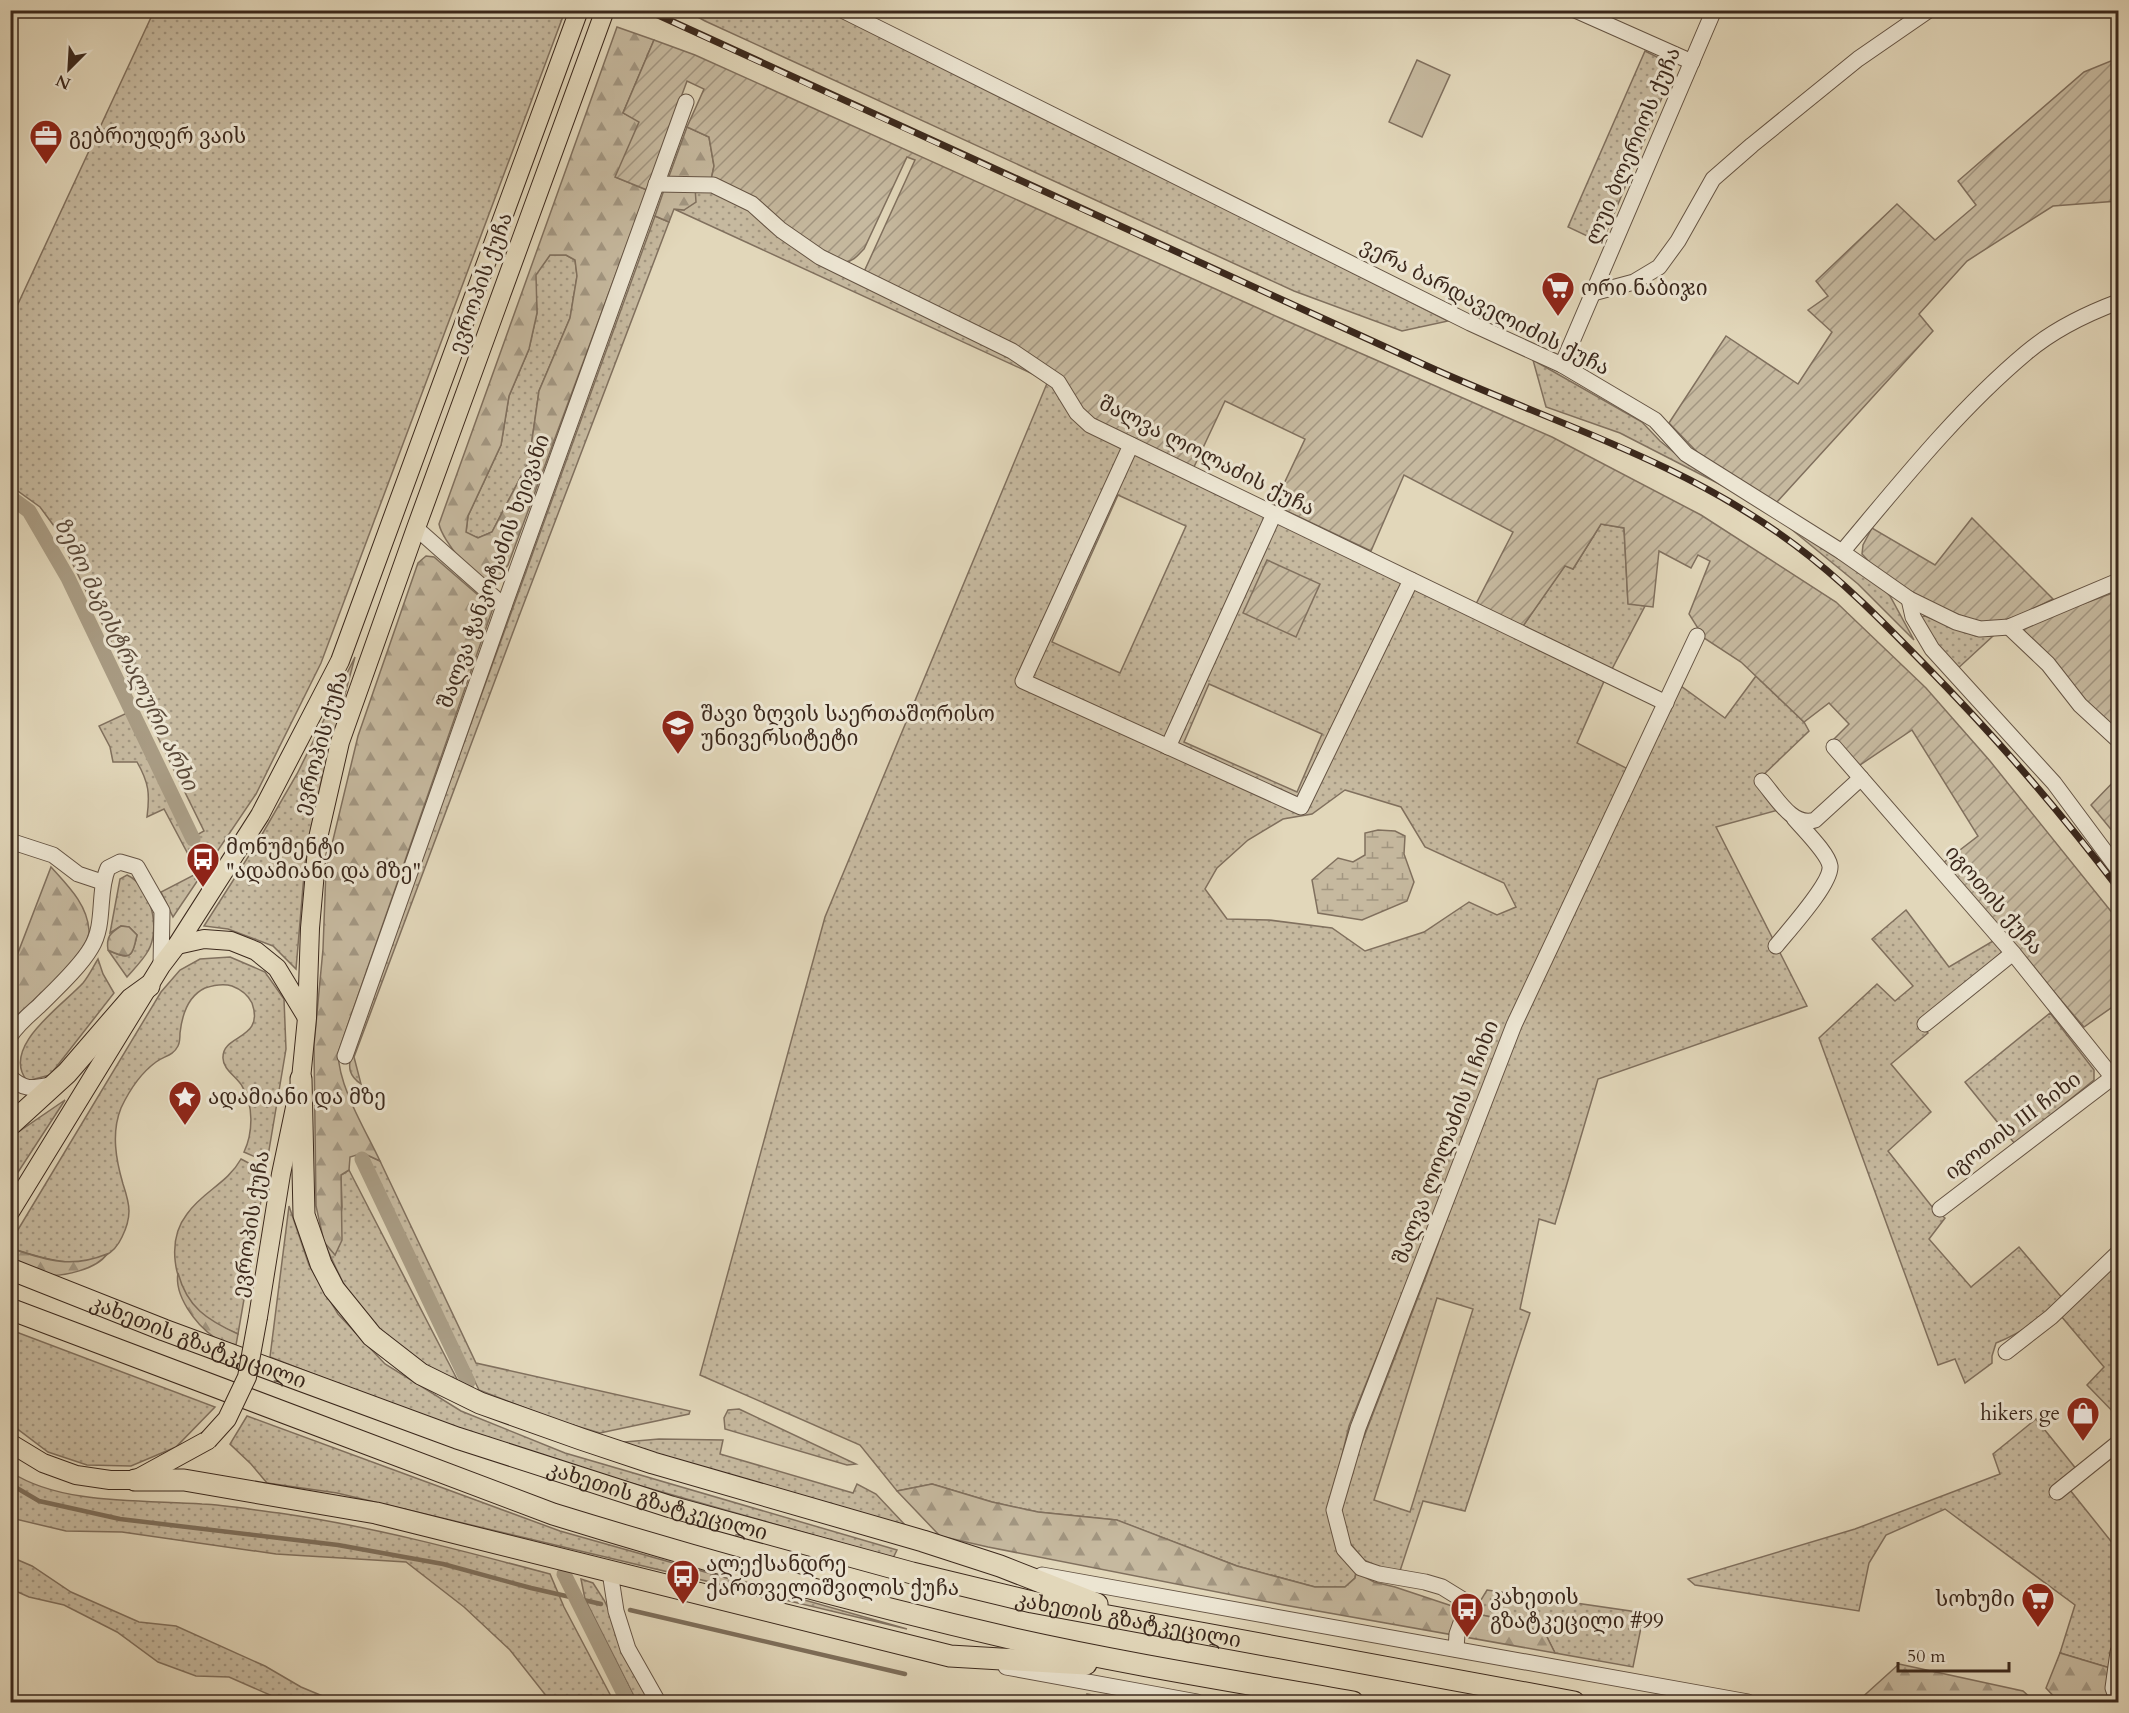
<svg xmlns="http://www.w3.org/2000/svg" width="2129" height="1713" font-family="Cardo,'Noto Serif Georgian',serif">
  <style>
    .grass { fill: url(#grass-dots); stroke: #80705e; stroke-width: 1.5; fill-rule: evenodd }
    .forest { fill: url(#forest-firs); stroke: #80705e; stroke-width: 1.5; fill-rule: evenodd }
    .wetland { fill: url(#wetland-marsh); stroke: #80705e; stroke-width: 1.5 }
    .garden { fill: url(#garden-furrows); stroke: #80705e; stroke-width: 1.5 }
    .pitch { fill: #c6b99f; stroke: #80705e; stroke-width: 1.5 }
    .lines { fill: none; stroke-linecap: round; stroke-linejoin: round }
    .stream { stroke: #7d6e5a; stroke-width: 4.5 }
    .canal { stroke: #a99c84; stroke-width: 15 }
    .minor-casing { stroke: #655444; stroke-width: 17 }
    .major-casing { stroke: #3b281c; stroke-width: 20 }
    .highway-casing { stroke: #3b281c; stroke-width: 23 }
    .minor { stroke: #ece5d2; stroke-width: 15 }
    .major { stroke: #e2d7ba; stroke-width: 18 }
    .highway { stroke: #e2d7ba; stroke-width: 21 }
    .rail-casing { stroke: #3b281c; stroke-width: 7 }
    .rail { stroke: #ece5d2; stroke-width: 4.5; stroke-dasharray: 14; stroke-linecap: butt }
    .major-bridge-casing { stroke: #3b281c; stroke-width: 20; stroke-linecap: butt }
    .major-bridge { stroke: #e2d7ba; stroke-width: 18 }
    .labels { text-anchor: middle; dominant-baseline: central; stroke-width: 6; stroke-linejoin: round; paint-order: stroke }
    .poi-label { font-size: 21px; fill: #3b281c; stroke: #ece5d2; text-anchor: start }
    .street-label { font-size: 21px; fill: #3b281c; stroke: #ece5d2 }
    .water-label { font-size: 22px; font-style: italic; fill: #5c4b3b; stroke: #ece5d2 }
  </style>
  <defs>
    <pattern id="grass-dots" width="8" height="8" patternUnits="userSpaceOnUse" patternTransform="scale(1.5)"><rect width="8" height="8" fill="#c6b99f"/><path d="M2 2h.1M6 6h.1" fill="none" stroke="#a29681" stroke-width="1.8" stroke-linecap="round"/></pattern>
    <pattern id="forest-firs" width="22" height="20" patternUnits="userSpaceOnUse" patternTransform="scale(1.5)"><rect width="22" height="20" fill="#c6b99f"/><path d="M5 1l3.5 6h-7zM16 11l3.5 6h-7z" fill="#a29681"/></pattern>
    <pattern id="wetland-marsh" width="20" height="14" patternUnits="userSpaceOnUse" patternTransform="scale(1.5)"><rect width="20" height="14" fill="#c6b99f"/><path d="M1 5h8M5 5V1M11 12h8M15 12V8" fill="none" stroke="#a29681"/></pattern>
    <pattern id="garden-furrows" width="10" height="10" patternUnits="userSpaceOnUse" patternTransform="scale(1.5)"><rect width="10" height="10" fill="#c6b99f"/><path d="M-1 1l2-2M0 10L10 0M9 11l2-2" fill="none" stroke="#a29681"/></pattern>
  </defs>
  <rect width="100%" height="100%" fill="#e2d7ba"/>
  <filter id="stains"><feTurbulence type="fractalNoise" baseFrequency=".00333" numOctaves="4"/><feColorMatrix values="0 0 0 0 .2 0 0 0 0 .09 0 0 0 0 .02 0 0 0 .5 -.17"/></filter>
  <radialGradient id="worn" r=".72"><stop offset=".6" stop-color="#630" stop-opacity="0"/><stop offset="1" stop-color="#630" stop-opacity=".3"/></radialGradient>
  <g class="grass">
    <path d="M154,11H565L321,663L256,794L173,917L161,892L198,873L164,809L147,817C150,794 149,783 137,762H113L110,747L99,726L127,713L188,840L204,831L54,526L40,507L11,486V319Z"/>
    <polygon points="687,11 826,11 876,31 1448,321 1402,331 1294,291 705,21"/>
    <polygon points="1645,51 1675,66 1602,243 1568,227"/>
    <path d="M695,187L719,192L1007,355L1052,382L1128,446L1020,682L1304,811L1412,586L1605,679L1577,743L1630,770L1524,990L1349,1426L1329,1510L1356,1572L1355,1578L1345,1587H1315L1237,1566L1116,1520L1038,1512L992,1502L932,1484L897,1491L860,1445L700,1375L825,917L1048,381L674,209L684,210ZM1345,790L1401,807L1425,847L1504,883L1516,907L1497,915L1469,902L1424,932L1365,951L1332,928L1269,920L1227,919L1205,889L1217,868L1248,840L1283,819L1312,814Z"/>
    <path d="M655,216L669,222L521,611L354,1057L361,1084C349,1076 348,1068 351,1054Z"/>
    <polygon points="550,255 566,255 575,260 577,276 570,318 539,391 529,461 492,532 478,538 466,533 468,516 501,445 509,396 529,349 537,313 535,275"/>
    <polygon points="1533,360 1642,422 1660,441 1681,458 1735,492 1620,433 1546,407"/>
    <path d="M1132,452L1270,517L1167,739L1029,678ZM1118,495L1186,526L1120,673L1052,642Z"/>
    <path d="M1276,518L1406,582L1299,800L1174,744ZM1209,684L1322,734L1297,792L1184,742Z"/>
    <polygon points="1601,524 1624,528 1628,603 1645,606 1612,669 1523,626 1565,565 1573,569"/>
    <polygon points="1785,524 1874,578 1890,596 1914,640 1858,584"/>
    <polygon points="1925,616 1976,636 1993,636 1955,671 1934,648 1921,617"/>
    <polygon points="355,657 321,783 305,863 296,969 273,946 228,929 204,926 257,843 297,774"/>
    <path d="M1756,676L1804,722L1809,731L1757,781L1782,809L1716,827L1807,1006L1598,1079L1555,1224L1539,1219L1520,1309L1530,1313L1465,1511L1423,1501L1400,1571L1379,1567L1364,1560L1349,1542L1341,1508L1357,1455L1427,1274L1516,1029L1678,684L1725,718ZM1437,1298L1473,1309L1410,1512L1374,1500Z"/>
    <path d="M127,875C151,886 161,929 148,951C143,960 134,969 127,977L108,950C130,961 132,957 137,935L129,927L121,926L110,933L120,879Z"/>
    <path d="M1906,910L1949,967L1993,941L2002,952L1921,1025L1928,1033L1891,1064L1931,1112L1888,1151L1933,1208L1945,1218L1929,1239L1971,1287L2019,1247L2063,1299C2043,1318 2021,1333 1996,1343L1992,1356V1363L1965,1383L1955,1359L1938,1365L1819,1038L1877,984L1895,1001L1913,986L1872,939Z"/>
    <path d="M230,957L265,972L284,999L286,1049L267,1162L244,1152C253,1133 254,1105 242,1086C237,1077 222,1069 223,1057C223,1034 265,1040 252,1003C248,995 240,989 232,986C223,983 214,985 205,988C188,996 182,1015 180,1033C180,1038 180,1042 178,1046C173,1056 164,1056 156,1062C141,1073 129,1091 121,1108C111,1133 116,1160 123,1184C126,1193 129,1202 129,1211C129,1220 126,1229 122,1237C103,1279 43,1259 11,1248L10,1243L161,992L180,970L200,959Z"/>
    <path d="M98,959L103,974L114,993L50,1075L27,1081C0,1047 62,1006 83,983C89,976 93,967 98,959Z"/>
    <polygon points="2050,1013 2094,1070 2094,1080 2015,1144 1965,1082"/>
    <polygon points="65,1100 11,1183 11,1137"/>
    <polygon points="363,1153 380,1161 476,1363 690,1411 689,1414 600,1433 556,1420 479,1390"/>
    <path d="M241,1159L266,1172L238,1334C222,1327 206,1321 195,1308C174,1283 166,1241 187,1214C203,1191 227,1184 241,1159Z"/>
    <path d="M349,1170L459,1383C424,1365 390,1346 364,1315C347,1296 335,1265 324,1242L335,1254L342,1207L341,1175Z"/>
    <polygon points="289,1206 309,1265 338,1314 385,1364 461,1411 565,1453 897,1550 893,1558 557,1462 408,1411 270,1357"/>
    <polygon points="2118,1259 2118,1417 2087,1385 2104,1367 2061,1316"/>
    <polygon points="10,1330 11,1330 215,1407 176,1447 131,1466 87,1465 48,1452 11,1424"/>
    <polygon points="739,1409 856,1464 847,1465 725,1429 724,1418 728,1410"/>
    <polygon points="247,1416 560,1531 907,1629 337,1493 267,1483 251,1464 230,1444"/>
    <polygon points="2036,1419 2077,1470 2070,1490 2118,1550 2118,1602 2110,1668 2060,1653 2075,1605 1945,1509 1886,1535 1869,1563 1859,1611 1695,1585 1688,1579 1855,1529 2000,1474 1993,1454"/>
    <polygon points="659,1439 723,1440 720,1454 853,1493 857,1484 876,1494 907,1527 613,1443"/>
    <path d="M11,1472C60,1505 144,1500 202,1504C227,1505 253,1510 279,1513C370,1526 460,1550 550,1574L564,1607L614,1702H551L510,1650L464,1607L406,1562L276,1554L122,1532L66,1531L11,1518Z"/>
    <polygon points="11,1557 32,1566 71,1592 139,1622 176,1626 265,1666 301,1687 337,1702 286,1702 229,1677 196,1676 158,1662 117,1632 64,1605 29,1597 11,1589"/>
    <polygon points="581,1579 593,1583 604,1600 653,1702 637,1702 585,1599"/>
    <polygon points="1487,1590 1644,1613 1633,1667 1555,1653 1546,1635 1518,1623 1473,1613"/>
  </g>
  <g class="forest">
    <path d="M617,27L654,40L623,113L640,121L616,177L647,190L508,565C504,570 500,578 494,579C476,584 442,540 439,524ZM550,255H566L575,260L577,276L570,318L539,391L529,461L492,532L478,538L466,532L468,516L501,445L509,396L529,349L537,313L536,275Z"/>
    <polygon points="687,127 709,137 714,166 711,180 668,179"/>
    <polygon points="665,187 695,187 696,202 684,210 674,209 669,222 655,216"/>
    <path d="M426,556L434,557L493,608L338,1053C339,1088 365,1129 380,1161L363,1153L350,1157L349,1170L341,1175L342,1240L335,1255L324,1242L316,1206L314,1045L323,949L326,869L358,736L418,563Z"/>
    <path d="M51,867C68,886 87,904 89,930C91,951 27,1006 11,1021V971Z"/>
    <path d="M121,926L129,927L137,935C132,957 131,961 108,950C106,937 110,933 121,926Z"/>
    <path d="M10,1248C46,1260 70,1269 107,1254C97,1269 63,1277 46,1275C35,1273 21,1266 11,1262Z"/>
    <path d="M178,1273C187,1307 207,1320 238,1334L236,1345C229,1343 220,1341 214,1337C195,1324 174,1295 178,1273Z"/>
    <polygon points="932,1484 992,1502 1038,1512 1117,1520 1237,1566 1315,1587 1345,1587 1355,1578 1356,1572 1374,1582 1395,1587 1473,1613 1518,1623 1546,1635 1555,1653 1284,1605 988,1547 940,1536 897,1491"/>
    <polygon points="2060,1653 2110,1668 2113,1702 2059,1702 2046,1688"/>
    <polygon points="1899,1664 2023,1691 2035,1702 1857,1702"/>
    <polygon points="1087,1694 1133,1702 1087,1702"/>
  </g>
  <polygon class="wetland" points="1378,830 1395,831 1405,836 1404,854 1414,882 1407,901 1362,920 1318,913 1312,880 1338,858 1353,862 1365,855 1365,833"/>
  <g class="garden">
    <path d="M654,40L695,55L1280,318L1552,437L1701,515L1836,602L1926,688L1990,761L2118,920V1003L2084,1027L1943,863L1978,836L1912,730L1857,767L1833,740L1849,724L1829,703L1804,722L1741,662L1704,638L1689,614L1710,561L1698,555L1691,568L1659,551L1653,607L1628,604L1624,528L1601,524L1573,569L1565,566L1523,626L1476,604L1513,532L1404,475L1371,551L1274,505L1305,439L1225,401L1193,469L1092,422L1064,382L863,274L915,160L907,157L864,249C859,254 853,262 845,262C826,261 733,194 711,180L714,166L709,137L687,127L704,89L687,81L647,190L615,177L639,122L623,113Z"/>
    <polygon points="2118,58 2118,201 2053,206 1967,261 1919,314 1933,331 1776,503 1699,454 1669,423 1726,336 1798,384 1832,332 1808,310 1828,296 1816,281 1897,204 1935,240 1976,205 1958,181 2084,72"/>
    <path d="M1972,518L2053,599C2032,609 2011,622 1987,622C1963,622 1899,586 1878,571C1872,566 1867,559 1862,554L1863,545L1872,528L1935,565Z"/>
    <polygon points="1267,560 1320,584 1296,637 1243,613"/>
    <polygon points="2118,591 2118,730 2083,701 2023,631 2026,625"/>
    <polygon points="2118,777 2118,838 2091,805"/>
  </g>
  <polygon class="pitch" points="1417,60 1450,75 1422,137 1389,122"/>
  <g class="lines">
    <g class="stream">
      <polyline points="10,1484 39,1501 120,1519 338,1545 443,1564 531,1588 601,1604"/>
      <polyline points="630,1610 905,1674"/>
    </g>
    <g class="canal">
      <polyline points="10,497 29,511 68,578 193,839"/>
      <polyline points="362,1159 468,1382"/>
      <polyline points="564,1574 628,1702"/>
    </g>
    <defs>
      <g id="minor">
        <polyline points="842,10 1470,323 1562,365 1655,420 1686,454 1842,552 1909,599 1956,622 1980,629 2009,627 2118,581"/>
        <polyline points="1575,10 1692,62"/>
        <polyline points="656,184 713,185 752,204 781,230 820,257 1012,351 1058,382 1077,413 1090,425 1666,703"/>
        <polyline points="1593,293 1634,282 1659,267 1678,241 1713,179 1752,145 1858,59 1929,10"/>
        <polyline points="1562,365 1714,10"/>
        <polyline points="1131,445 1023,681 1301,807 1411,580"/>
        <polyline points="416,528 504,606"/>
        <path d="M1842,552C1900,483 1957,411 2026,353C2053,330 2086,314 2118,302"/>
        <polyline points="1909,599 1913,617 1932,649 2054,783 2118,869"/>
        <polyline points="2009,627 2048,664 2080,705 2118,740"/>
        <polyline points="1168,747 1274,514"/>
        <polyline points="1834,747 2013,953 2118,1084"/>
        <path d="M1762,781C1776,797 1793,828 1815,820L1861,778"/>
        <polyline points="10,841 53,855 78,874 102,882"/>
        <path d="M1776,946C1788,931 1832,883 1830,866C1828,853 1803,829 1794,818"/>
        <polyline points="1925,1024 2013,953"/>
        <path d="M10,1036C18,1024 29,1015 39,1006C55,990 80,967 91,948C106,924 97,893 108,868L120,862L137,867L162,911L161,966"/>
        <polyline points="345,1056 504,606 686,102"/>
        <path d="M10,1077C26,1092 34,1088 54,1084"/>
        <polyline points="1940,1209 2113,1077"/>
        <polyline points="2006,1352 2051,1317 2118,1253"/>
        <polyline points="2057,1492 2118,1443"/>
        <polyline points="610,1572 616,1611 628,1649 658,1702"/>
        <polyline points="1042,1575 1748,1702"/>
        <polyline points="1456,1649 1457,1634 1468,1603 1442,1587 1425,1582 1379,1574 1361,1568 1344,1549 1334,1510 1358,1428 1514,1025 1697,636"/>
        <polyline points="1006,1667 1197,1702"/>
        <polyline points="2118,1702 2113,1688 2118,1652"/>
      </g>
      <g id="major">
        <polyline points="177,945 204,939 231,941 256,951 277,968 306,1016"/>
        <polyline points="10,1212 161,966 177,945 260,815 340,661 579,10"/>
        <polyline points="258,1317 281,1174 301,1079 307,1018 310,928 318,838 340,742 416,528 605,10"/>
        <polyline points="10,1443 43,1463 76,1475 110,1480 135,1480 208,1440"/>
      </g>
      <g id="highway">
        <polyline points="301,1079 304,1215 321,1264 334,1289 372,1336 421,1374 480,1403 581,1439 653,1463 923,1541 1000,1566 1097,1604"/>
        <polyline points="10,1125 67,1073 131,999 149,986"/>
        <path id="s1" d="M10,1269L164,1330L457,1438L671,1507L912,1573L1032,1602L1574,1702"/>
        <path d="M10,1309L553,1514C705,1561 859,1603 1014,1639C1126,1664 1240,1682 1353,1702"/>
        <polyline points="135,1480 184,1480 376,1513 950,1656 1086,1664"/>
      </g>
    </defs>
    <use href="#minor" class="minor-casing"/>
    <use href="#major" class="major-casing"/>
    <use href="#highway" class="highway-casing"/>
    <use href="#minor" class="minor"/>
    <use href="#major" class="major"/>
    <use href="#highway" class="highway"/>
    <defs>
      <path id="rail" d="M647,10C906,130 1167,247 1427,366C1551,422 1685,462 1795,545C1842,580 1883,622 1924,664C1994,735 2058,809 2118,888"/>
    </defs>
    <use href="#rail" class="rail-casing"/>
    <use href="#rail" class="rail"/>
    <defs>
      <polyline id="major-bridge" points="208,1440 227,1419 247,1377 258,1317"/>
    </defs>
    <use href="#major-bridge" class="major-bridge-casing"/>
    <use href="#major-bridge" class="major-bridge"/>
  </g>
  <defs>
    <symbol id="office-pin" viewBox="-11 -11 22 30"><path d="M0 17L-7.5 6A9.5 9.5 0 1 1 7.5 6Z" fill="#8f2418" stroke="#ece5d2"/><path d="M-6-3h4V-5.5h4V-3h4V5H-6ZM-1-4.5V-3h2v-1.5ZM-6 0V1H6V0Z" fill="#fff"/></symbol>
    <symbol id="supermarket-pin" viewBox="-11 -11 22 30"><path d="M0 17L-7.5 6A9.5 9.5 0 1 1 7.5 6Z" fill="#8f2418" stroke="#ece5d2"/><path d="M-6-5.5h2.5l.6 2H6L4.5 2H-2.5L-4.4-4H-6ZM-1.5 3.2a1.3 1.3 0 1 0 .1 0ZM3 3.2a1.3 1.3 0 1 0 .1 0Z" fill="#fff"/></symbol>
    <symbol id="university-pin" viewBox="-11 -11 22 30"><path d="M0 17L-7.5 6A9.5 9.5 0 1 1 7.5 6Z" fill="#8f2418" stroke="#ece5d2"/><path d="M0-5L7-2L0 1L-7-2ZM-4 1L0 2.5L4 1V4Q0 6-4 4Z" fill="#fff"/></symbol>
    <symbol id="bus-pin" viewBox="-11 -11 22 30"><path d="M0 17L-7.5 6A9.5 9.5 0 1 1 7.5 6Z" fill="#8f2418" stroke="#ece5d2"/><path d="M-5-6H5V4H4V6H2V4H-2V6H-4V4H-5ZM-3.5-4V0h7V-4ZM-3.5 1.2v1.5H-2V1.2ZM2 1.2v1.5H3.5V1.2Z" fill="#fff"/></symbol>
    <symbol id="sight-pin" viewBox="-11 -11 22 30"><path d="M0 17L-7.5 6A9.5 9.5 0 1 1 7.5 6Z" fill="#8f2418" stroke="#ece5d2"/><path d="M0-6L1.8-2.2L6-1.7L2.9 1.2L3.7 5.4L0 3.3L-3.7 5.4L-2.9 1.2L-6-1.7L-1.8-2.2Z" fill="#fff"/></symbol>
    <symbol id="shop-pin" viewBox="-11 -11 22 30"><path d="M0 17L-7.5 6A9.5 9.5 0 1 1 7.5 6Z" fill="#8f2418" stroke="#ece5d2"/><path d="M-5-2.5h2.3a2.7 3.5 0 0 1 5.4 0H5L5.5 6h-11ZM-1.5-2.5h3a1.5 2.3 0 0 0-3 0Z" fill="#fff"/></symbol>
  </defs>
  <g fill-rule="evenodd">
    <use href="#office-pin" x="27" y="117" width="38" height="52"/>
    <use href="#supermarket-pin" x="1539" y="269" width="38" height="52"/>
    <use href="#university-pin" x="659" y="707" width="38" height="52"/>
    <use href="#bus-pin" x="184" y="840" width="38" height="52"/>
    <use href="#sight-pin" x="166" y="1078" width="38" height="52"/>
    <use href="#shop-pin" x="2064" y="1394" width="38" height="52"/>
    <use href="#bus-pin" x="664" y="1557" width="38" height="52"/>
    <use href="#supermarket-pin" x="2019" y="1580" width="38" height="52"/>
    <use href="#bus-pin" x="1448" y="1590" width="38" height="52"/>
  </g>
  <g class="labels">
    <g class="poi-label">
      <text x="69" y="136">გებრიუდერ ვაის</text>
      <text x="1581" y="288">ორი ნაბიჯი</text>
      <text x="701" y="714">შავი ზღვის საერთაშორისო<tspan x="701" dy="24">უნივერსიტეტი</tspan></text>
      <text x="226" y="847">მონუმენტი<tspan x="226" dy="24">"ადამიანი და მზე"</tspan></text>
      <text x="208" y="1097">ადამიანი და მზე</text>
      <text x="2060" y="1413" text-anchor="end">hikers ge</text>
      <text x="706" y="1564">ალექსანდრე<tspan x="706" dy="24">ქართველიშვილის ქუჩა</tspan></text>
      <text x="1490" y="1597">კახეთის<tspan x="1490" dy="24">გზატკეცილი #99</tspan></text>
      <text x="2015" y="1599" text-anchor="end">სოხუმი</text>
    </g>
    <g class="street-label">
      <text transform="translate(1633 146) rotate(-67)">ლუი ბლერიოს ქუჩა</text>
      <text transform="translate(481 283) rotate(-70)">ევროპის ქუჩა</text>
      <text transform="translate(1485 307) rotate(27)">ვერა ბარდაველიძის ქუჩა</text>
      <text transform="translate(1207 456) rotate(27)">შალვა ლოლაძის ქუჩა</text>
      <text transform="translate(494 571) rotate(-70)">შალვა ჭანკოტაძის ხეივანი</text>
      <text transform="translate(321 743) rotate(-74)">ევროპის ქუჩა</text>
      <text transform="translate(1994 900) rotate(49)">იგოთის ქუჩა</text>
      <text transform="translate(2013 1126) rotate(-37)">იგოთის III ჩიხი</text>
      <text transform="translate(1446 1142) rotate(-69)">შალვა ლოლაძის II ჩიხი</text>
      <text transform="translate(251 1224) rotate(-81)">ევროპის ქუჩა</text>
      <text stroke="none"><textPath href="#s1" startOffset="202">კახეთის გზატკეცილი</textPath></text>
      <text stroke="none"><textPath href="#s1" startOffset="688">კახეთის გზატკეცილი</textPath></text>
      <text stroke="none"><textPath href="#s1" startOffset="1174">კახეთის გზატკეცილი</textPath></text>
    </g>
    <g class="water-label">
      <text transform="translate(126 654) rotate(64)">ზემო მაგისტრალური არხი</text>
    </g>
  </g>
  <rect width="2129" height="1713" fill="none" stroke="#e2d7ba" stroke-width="36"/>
  <rect x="12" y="12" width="2105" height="1689" fill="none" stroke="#3b281c" stroke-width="3"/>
  <rect x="18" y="18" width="2093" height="1677" fill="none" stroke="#3b281c" stroke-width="1.5"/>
  <g transform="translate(69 69) rotate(204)" stroke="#ece5d2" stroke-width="4.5" paint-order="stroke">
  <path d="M0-4.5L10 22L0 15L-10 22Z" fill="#3b281c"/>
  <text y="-9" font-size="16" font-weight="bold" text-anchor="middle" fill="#3b281c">N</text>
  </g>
  <path d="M1898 1662v9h111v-9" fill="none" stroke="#3b281c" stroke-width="3"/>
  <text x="1907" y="1662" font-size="18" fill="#3b281c" stroke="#ece5d2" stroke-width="4.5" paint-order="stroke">50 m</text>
  <rect width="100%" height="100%" filter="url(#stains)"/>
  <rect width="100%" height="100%" fill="url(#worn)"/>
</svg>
